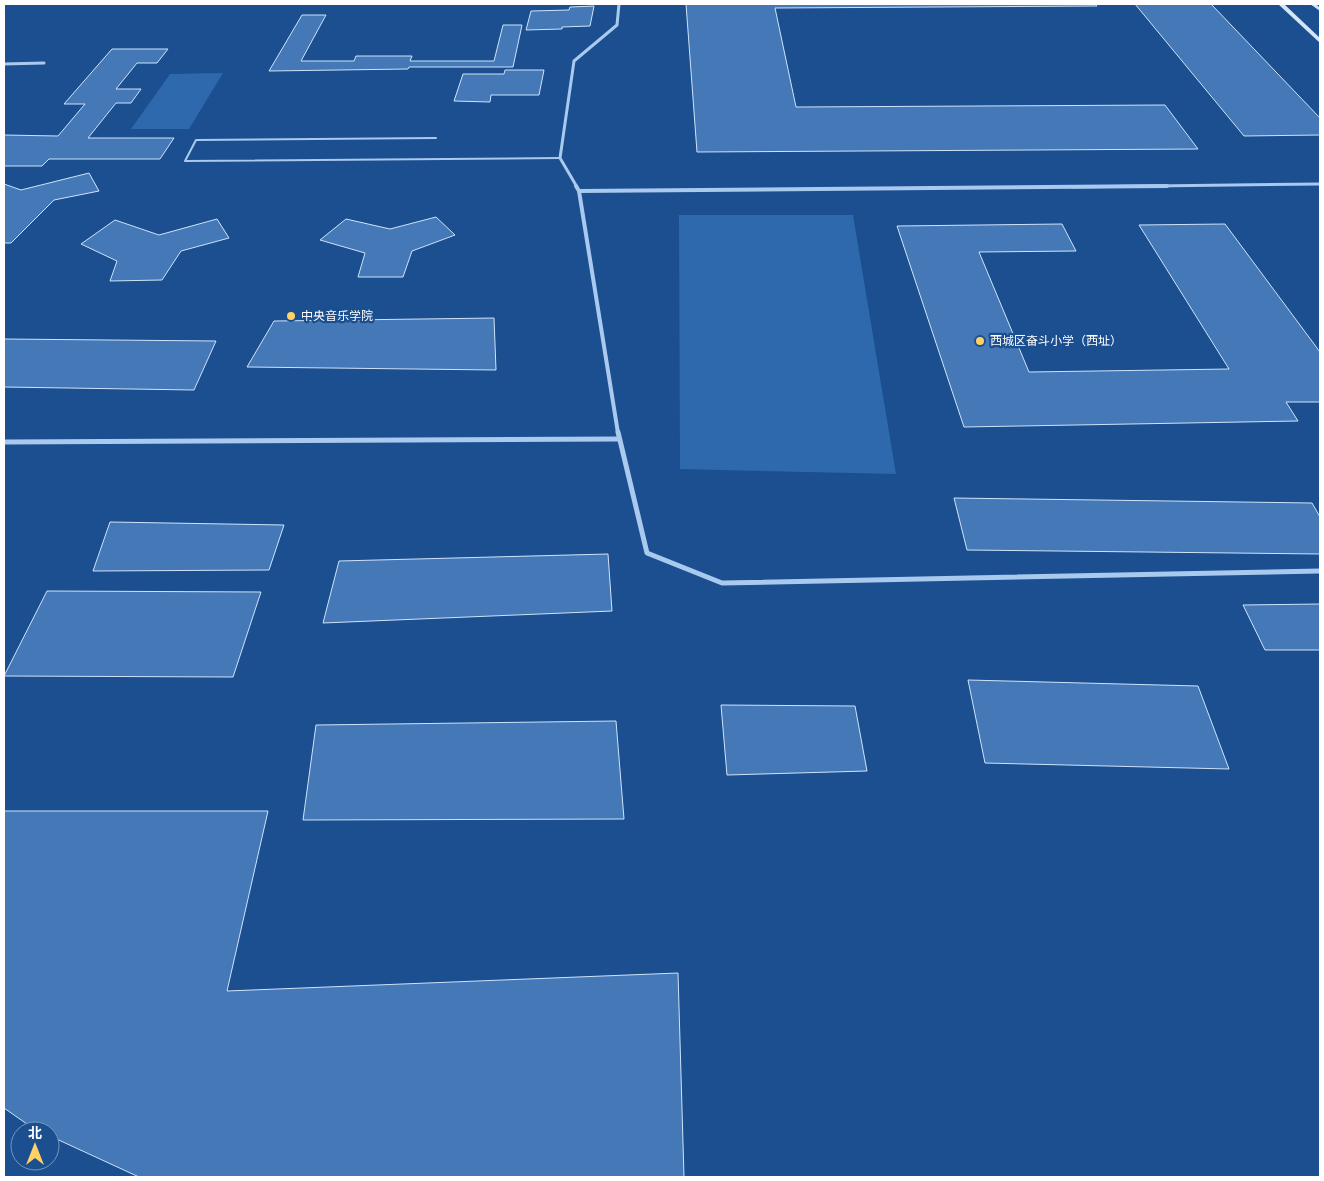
<svg xmlns="http://www.w3.org/2000/svg" width="1324" height="1181" font-family="'DM Sans','Noto Sans SC',sans-serif">
  <style>
    .green { fill: #2e69ad }
    .building { fill: #4478b7; stroke: #cfe3fa }
    .lines { fill: none; stroke-linecap: round; stroke-linejoin: round }
    .lane { stroke: #a9c9ee; stroke-width: 2 }
    .street-far2 { stroke: #a9c9ee; stroke-width: 3 }
    .street-far1 { stroke: #a9c9ee; stroke-width: 4 }
    .street { stroke: #a9c9ee; stroke-width: 5 }
    .secondary { fill: #d6e6fa; fill-rule: evenodd }
    .poi-dot { fill: #ffd166; stroke: #1b4f8f; stroke-width: 2 }
    .labels { text-anchor: middle; dominant-baseline: central; stroke-width: 4.5; stroke-linejoin: round; paint-order: stroke }
    .far-poi-label { font-size: 12px; fill: #fff; stroke: #1b4f8f; text-anchor: start }
  </style>
  <rect width="100%" height="100%" fill="#1b4f8f"/>
  <g class="green">
    <polygon points="223,73 189,129 131,129 170,74"/>
    <polygon points="679,215 853,215 896,474 680,469"/>
  </g>
  <g class="building">
    <polygon points="686,4 1095,4 1097,6 775,8 796,107 1165,105 1198,149 697,152"/>
    <polygon points="1135,4 1211,4 1320,118 1320,135 1244,136"/>
    <polygon points="594,6 590,26 562,27 562,29 526,30 531,11 569,10 570,7"/>
    <polygon points="302,15 326,15 301,61 354,61 356,56 412,56 410,61 494,61 503,25 522,25 513,67 409,67 408,69 269,71"/>
    <polygon points="112,49 168,49 157,63 137,63 116,89 141,89 131,103 116,103 88,138 174,138 160,159 49,159 42,166 4,166 4,135 58,136 85,104 64,104"/>
    <polygon points="505,70 544,70 539,95 491,95 490,102 454,101 463,74 504,74"/>
    <polygon points="89,173 99,191 54,200 11,243 4,243 4,184 21,190"/>
    <polygon points="436,217 455,235 412,251 403,277 358,277 365,253 320,240 346,219 390,229"/>
    <polygon points="217,219 229,238 181,251 162,280 110,281 117,261 81,244 115,220 159,235"/>
    <polygon points="1062,224 1076,251 979,252 1029,372 1229,369 1139,225 1225,224 1320,352 1320,402 1286,402 1298,421 964,427 897,226"/>
    <polygon points="494,318 496,370 247,367 274,321"/>
    <polygon points="4,339 216,341 194,390 4,387"/>
    <polygon points="954,498 1312,503 1320,517 1320,554 967,550"/>
    <polygon points="110,522 284,525 269,570 93,571"/>
    <polygon points="608,554 612,611 323,623 339,561"/>
    <polygon points="47,591 261,592 233,677 4,676"/>
    <polygon points="1320,604 1320,650 1265,650 1243,605"/>
    <polygon points="968,680 1198,686 1229,769 985,763"/>
    <polygon points="721,705 855,706 867,771 727,775"/>
    <polygon points="616,721 624,819 303,820 316,725"/>
    <polygon points="4,811 268,811 227,991 678,973 684,1177 139,1177 50,1136 50,1131 37,1131 4,1108"/>
  </g>
  <g class="lines">
    <polyline class="lane" points="436,138 196,140 185,161 560,158"/>
    <g class="street-far2">
      <polyline points="4,64 44,63"/>
      <polyline points="577,187 560,158 574,61 617,25 619,4"/>
      <polyline points="1072,187 1320,184"/>
    </g>
    <g class="street-far1">
      <polyline points="576,186 579,191 618,433"/>
      <polyline points="579,191 1167,186"/>
    </g>
    <g class="street">
      <polyline points="618,432 647,553 722,583 1320,571"/>
      <polyline points="4,442 619,439"/>
    </g>
    <g class="secondary">
      <polygon points="1278,4 1284,4 1320,38 1320,43"/>
      <polygon points="1310,4 1316,4 1320,8 1320,11"/>
    </g>
  </g>
  <g class="poi-dot">
    <circle cx="291" cy="316" r="5"/>
    <circle cx="980" cy="341" r="5"/>
  </g>
  <g class="labels">
    <g class="far-poi-label">
      <text x="301" y="316">中央音乐学院</text>
      <text x="990" y="341">西城区奋斗小学（西址）</text>
    </g>
  </g>
  <rect width="1324" height="1181" fill="none" stroke="#ffffff" stroke-width="10"/>
  <g transform="translate(35 1146)"><circle r="24" fill="#1b4f8f" stroke="#7695bc"/>
  <path d="M0-4L9 19L0 12L-9 19Z" fill="#ffd166"/>
  <text y="-8" font-size="14" font-weight="bold" text-anchor="middle" fill="#ffffff">北</text>
  </g>
</svg>
